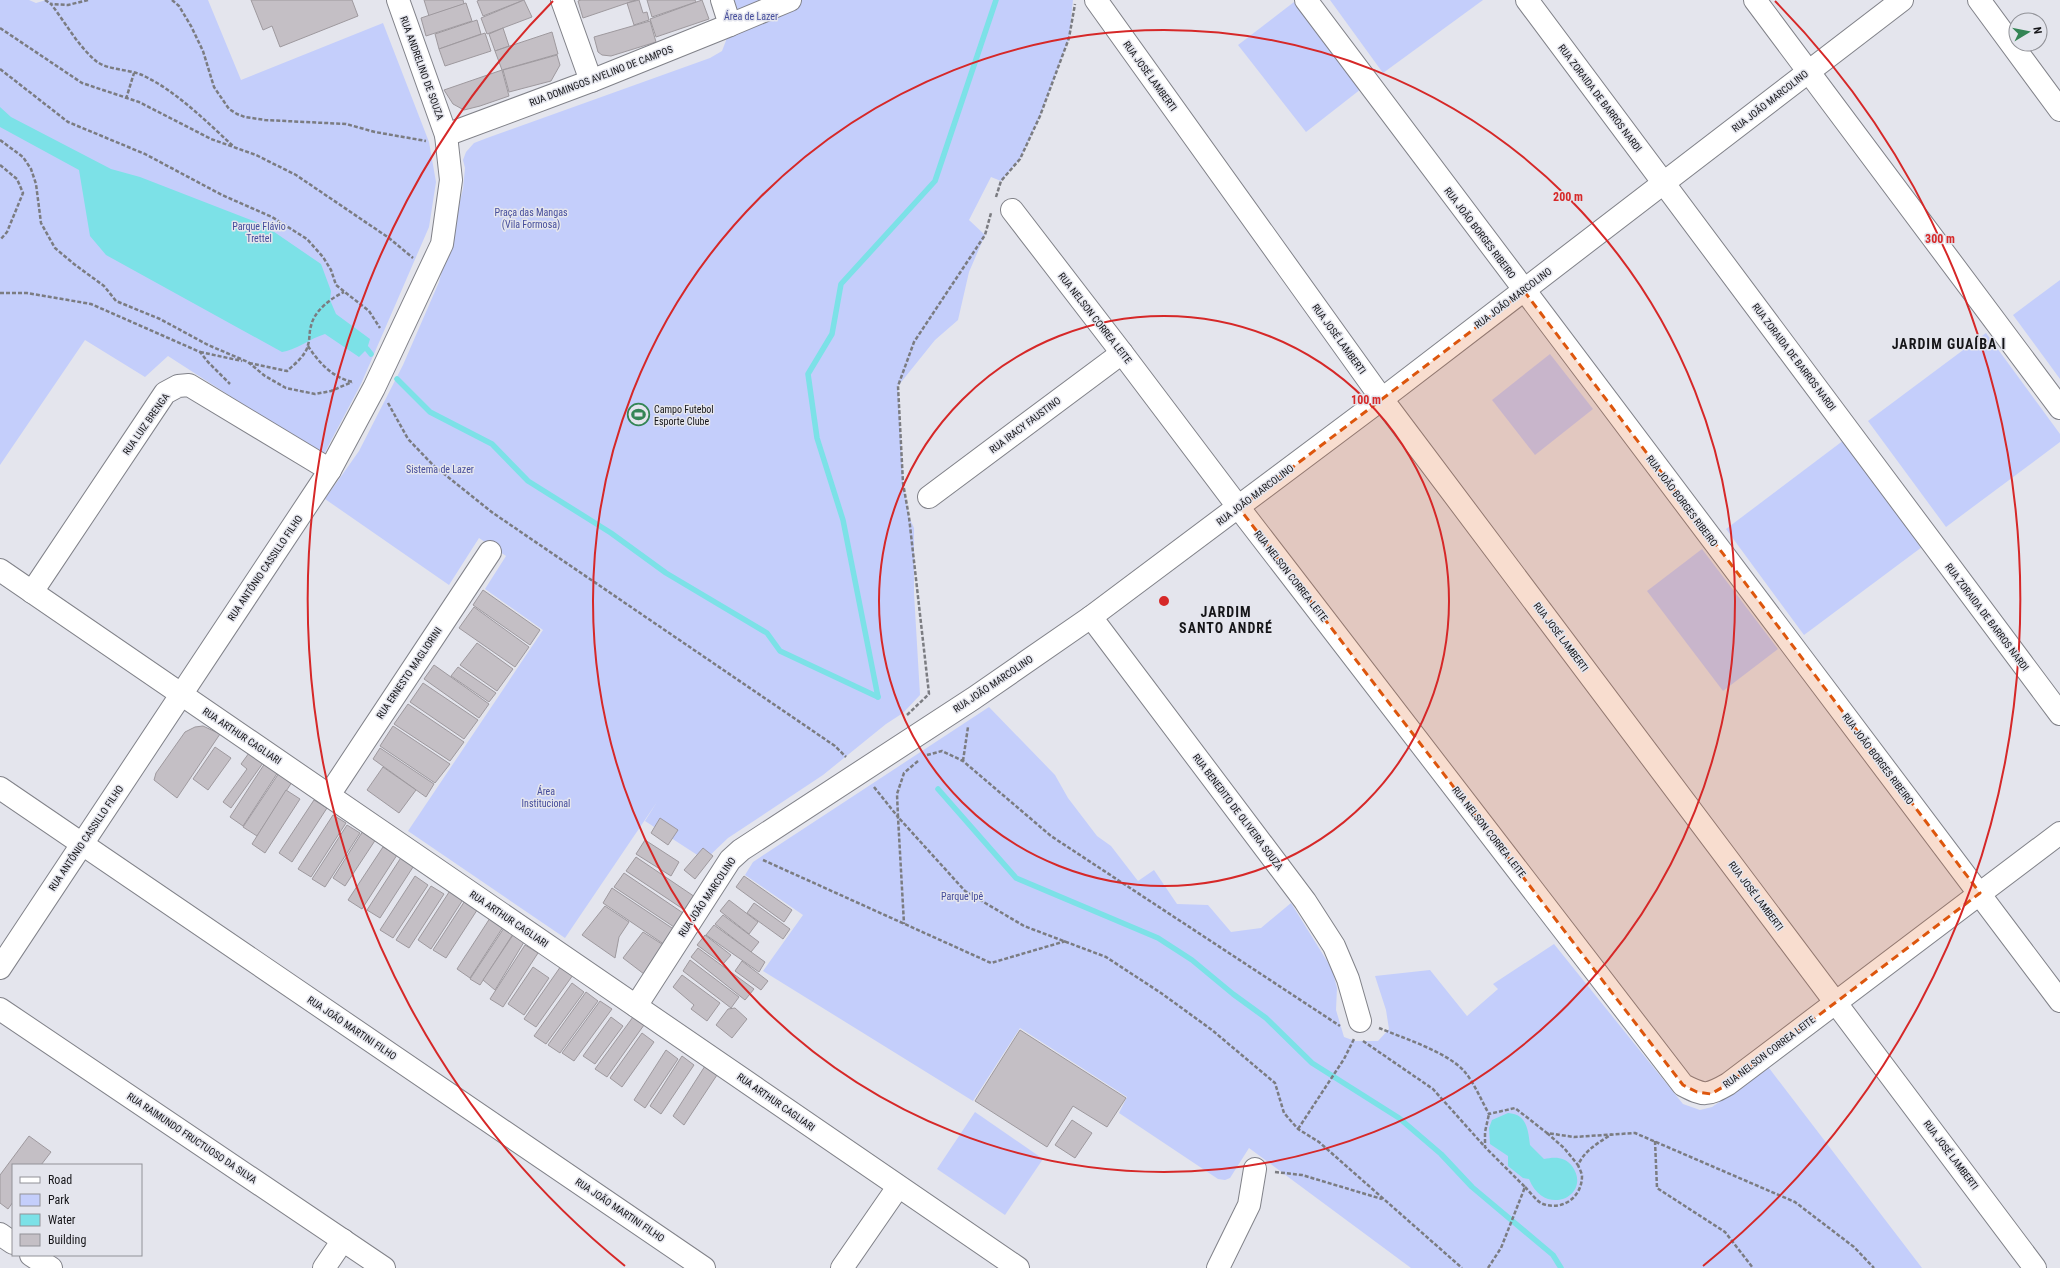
<svg xmlns="http://www.w3.org/2000/svg" width="2060" height="1268" font-family="'Roboto Condensed',sans-serif">
  <style>
    .green { fill: #c4cefb }
    .water { fill: #7ce1e7 }
    .lines { fill: none; stroke-linecap: round; stroke-linejoin: round }
    .stream { stroke: #7ce1e7; stroke-width: 5.5 }
    .building { fill: #c4bfc5; stroke: #9e999e }
    .minor-casing { stroke: #818289; stroke-width: 24 }
    .path { stroke: #7b7c81; stroke-width: 2.5; stroke-dasharray: 4 2; stroke-linecap: butt }
    .minor { stroke: #fff; stroke-width: 22 }
    .marked { fill: #dd560d; fill-opacity: 0.2; stroke: #dd560d; stroke-width: 3; stroke-dasharray: 8 5; stroke-linejoin: round }
    .ring { fill: none; stroke: #d62828; stroke-width: 2 }
    .labels { text-anchor: middle; dominant-baseline: central; stroke-width: 3; stroke-linejoin: round; paint-order: stroke }
    .park-label { font-size: 10px; fill: #454d9b; stroke: #e4e5ed }
    .street-label { font-size: 10px; fill: #151518; stroke: #e4e5ed }
    .poi-label { font-size: 10px; fill: #151518; stroke: #e4e5ed; text-anchor: start }
    .district-label { font-size: 14px; font-weight: bold; letter-spacing: 1px; fill: #151518; stroke: #e4e5ed }
    .centre { fill: #d62828; stroke: #e4e5ed; stroke-width: 2 }
    .ring-label { font-size: 12px; text-anchor: middle; font-weight: bold; fill: #d62828; stroke: #e4e5ed; stroke-width: 3; stroke-linejoin: round; paint-order: stroke }
  </style>
  <rect width="100%" height="100%" fill="#e4e5ed"/>
  <g class="green">
    <polygon points="0,0 29,0 36,3 46,0 208,0 241,80 383,23 429,142 436,182 429,227 361,384 323,456 168,356 145,377 85,340 0,465"/>
    <polygon points="734,0 1073,0 1069,38 1040,116 1020,159 1001,181 991,177 969,220 985,235 969,272 958,320 935,340 898,386 903,483 909,517 914,528 914,593 920,695 903,713 886,724 823,775 728,838 705,860 645,821 657,802 565,938 408,831 543,630 485,589 506,556 479,538 449,585 325,499 359,451 403,365 439,282 463,189 465,168 463,160 466,152 474,143 487,138 710,58 722,51 735,17"/>
    <polygon points="1330,0 1483,0 1383,73"/>
    <polygon points="1294,2 1361,89 1306,132 1238,45"/>
    <polygon points="2060,280 2060,379 2013,315"/>
    <polygon points="1986,333 2060,434 2060,442 1946,527 1868,421"/>
    <polygon points="1550,354 1593,409 1535,455 1492,400"/>
    <polygon points="1844,440 1922,547 1804,635 1726,529"/>
    <polygon points="1702,549 1778,649 1723,691 1647,591"/>
    <polygon points="989,707 1055,775 1068,798 1097,836 1111,846 1138,881 1154,870 1177,904 1208,905 1231,932 1261,928 1291,903 1332,969 1337,988 1336,1010 1344,1037 1355,1041 1378,1041 1389,1029 1386,1010 1375,976 1430,970 1467,1016 1498,989 1493,984 1554,944 1683,1104 1700,1110 1712,1107 1769,1068 1922,1268 1411,1268 1249,1148 1230,1178 1225,1180 1218,1179 1119,1113 1127,1097 1020,1028 973,1101 763,971 803,915 745,875 753,862"/>
    <polygon points="975,1112 1043,1159 1005,1215 937,1169"/>
  </g>
  <g class="water">
    <path d="M0,107L11,117L111,169L140,177L264,225L321,264L331,291L330,300L336,314L370,339L367,349L359,357L325,334C311,338 294,351 282,352L106,255L90,236L79,170L0,127Z"/>
    <path d="M1508,1113C1527,1114 1528,1130 1530,1145L1544,1159C1554,1157 1564,1156 1572,1166C1593,1195 1545,1219 1529,1179L1523,1178L1508,1166V1156L1490,1144L1489,1128L1492,1120Z"/>
  </g>
  <g class="lines">
    <g class="stream">
      <polyline points="367,349 371,354"/>
      <polyline points="397,379 430,412 492,444 528,481 611,533 666,573 767,633 780,651 878,697"/>
      <polyline points="878,697 843,520 817,438 808,374 832,334 841,284 935,181 996,0"/>
      <polyline points="938,789 1016,878 1158,938 1192,960 1233,994 1266,1018 1312,1063 1399,1118 1441,1154 1472,1187 1553,1255 1561,1268"/>
    </g>
  </g>
  <g class="building">
    <polygon points="251,0 352,0 358,16 280,47 272,26 263,30"/>
    <polygon points="424,0 463,0 464,4 429,16"/>
    <polygon points="480,0 524,0 483,16 477,1"/>
    <polygon points="524,0 532,17 487,34 481,18"/>
    <polygon points="581,0 636,0 583,18 578,1"/>
    <polygon points="639,0 643,13 647,12 649,20 634,25 627,3"/>
    <polygon points="647,0 695,0 696,2 652,17"/>
    <polygon points="702,0 709,19 656,37 650,19"/>
    <polygon points="466,3 472,21 426,36 421,18"/>
    <polygon points="477,20 481,34 439,49 435,34"/>
    <polygon points="650,21 656,42 611,56 602,55 598,52 594,37"/>
    <polygon points="503,28 509,46 495,51 489,34"/>
    <polygon points="552,32 558,54 502,70 495,51"/>
    <polygon points="485,33 491,51 445,66 439,49"/>
    <polygon points="557,55 560,65 551,81 509,92 503,70"/>
    <polygon points="502,70 509,96 480,106 464,110 453,104 444,90"/>
    <polygon points="483,590 540,630 530,645 473,605"/>
    <polygon points="474,607 529,647 515,667 459,628"/>
    <polygon points="477,643 513,669 497,691 460,665"/>
    <polygon points="434,665 489,704 479,718 424,679"/>
    <polygon points="458,667 496,693 489,702 451,676"/>
    <polygon points="423,683 478,720 464,739 410,702"/>
    <polygon points="408,704 464,742 450,761 394,724"/>
    <polygon points="203,726 220,734 177,798 154,780 156,773 185,732 195,727"/>
    <polygon points="393,726 450,764 435,783 380,746"/>
    <polygon points="215,747 231,758 208,790 193,779"/>
    <polygon points="380,748 434,784 426,797 373,759"/>
    <polygon points="249,753 263,763 231,808 223,802 247,769 241,764"/>
    <polygon points="265,763 278,772 243,826 230,817"/>
    <polygon points="383,767 416,790 399,813 367,790"/>
    <polygon points="279,773 292,782 257,836 243,827"/>
    <polygon points="286,790 300,799 265,853 252,844"/>
    <polygon points="314,800 327,808 292,862 279,853"/>
    <polygon points="333,815 346,823 311,877 298,869"/>
    <polygon points="660,818 678,830 668,845 651,833"/>
    <polygon points="347,825 360,833 325,887 312,879"/>
    <polygon points="363,831 376,839 345,886 333,878"/>
    <polygon points="645,840 679,862 671,876 636,854"/>
    <polygon points="383,847 397,855 362,909 348,900"/>
    <polygon points="703,848 713,856 695,879 684,870"/>
    <polygon points="402,856 415,864 380,918 367,910"/>
    <polygon points="636,857 698,899 689,913 626,871"/>
    <polygon points="624,873 686,915 677,929 614,887"/>
    <polygon points="415,876 428,885 393,938 380,930"/>
    <polygon points="744,876 792,910 784,922 736,887"/>
    <polygon points="431,886 444,894 409,948 396,940"/>
    <polygon points="453,886 466,895 431,949 418,940"/>
    <polygon points="612,888 675,930 665,945 603,903"/>
    <polygon points="468,896 481,904 446,958 433,950"/>
    <polygon points="729,900 758,922 749,934 720,911"/>
    <polygon points="754,903 790,929 783,939 747,913"/>
    <polygon points="605,906 629,922 619,937 615,958 582,935"/>
    <polygon points="492,915 505,924 470,978 457,969"/>
    <polygon points="723,915 759,942 751,952 715,924"/>
    <polygon points="506,925 515,931 480,985 470,979"/>
    <polygon points="714,925 765,962 759,972 706,935"/>
    <polygon points="643,932 665,946 644,974 623,958"/>
    <polygon points="513,935 524,942 495,990 483,980"/>
    <polygon points="705,935 731,955 723,964 697,945"/>
    <polygon points="525,945 538,953 503,1007 490,999"/>
    <polygon points="698,948 754,989 745,1000 691,957"/>
    <polygon points="690,960 739,997 731,1008 683,971"/>
    <polygon points="742,961 768,981 761,990 735,971"/>
    <polygon points="561,966 573,975 536,1027 524,1019"/>
    <polygon points="533,967 549,978 524,1015 508,1004"/>
    <polygon points="682,975 720,1003 707,1021 691,1009 694,1005 673,987"/>
    <polygon points="572,983 584,992 546,1044 534,1036"/>
    <polygon points="586,992 598,1001 560,1053 548,1045"/>
    <polygon points="600,1001 612,1009 574,1061 562,1053"/>
    <polygon points="735,1008 747,1019 732,1038 716,1025 728,1009"/>
    <polygon points="611,1017 623,1026 595,1064 583,1056"/>
    <polygon points="633,1017 644,1025 607,1077 595,1069"/>
    <polygon points="1020,1030 1126,1098 1107,1127 1073,1106 1047,1147 975,1101"/>
    <polygon points="642,1033 654,1042 622,1087 610,1078"/>
    <polygon points="666,1050 678,1059 645,1108 634,1100"/>
    <polygon points="682,1056 694,1065 661,1114 650,1106"/>
    <polygon points="705,1066 717,1075 684,1125 673,1116"/>
    <polygon points="1072,1120 1092,1133 1075,1158 1055,1145"/>
    <polygon points="29,1136 51,1152 41,1165 13,1165 13,1202 8,1209 0,1203 0,1175"/>
  </g>
  <g class="lines">
    <defs>
      <g id="minor">
        <polyline points="562,0 591,81"/>
        <polyline points="1096,0 1382,399 2035,1268"/>
        <polyline points="1306,0 2060,1001"/>
        <polyline points="1527,0 2060,714"/>
        <polyline points="1755,0 2060,408"/>
        <polyline points="1979,0 2060,110"/>
        <polyline points="730,25 790,0"/>
        <polyline points="446,135 591,81 730,25 722,0"/>
        <path d="M1012,210L1122,353L1239,508L1683,1085C1704,1096 1707,1096 1728,1084L2060,833"/>
        <polyline points="929,497 1122,353"/>
        <polyline points="0,570 1018,1268"/>
        <polyline points="32,592 165,393 178,386 189,385 330,470"/>
        <polyline points="1091,617 1305,901 1334,946 1348,979 1360,1021"/>
        <polyline points="0,788 704,1268"/>
        <polyline points="329,795 490,552"/>
        <polyline points="0,968 330,470 374,388 442,244 451,180 446,135 398,0"/>
        <polyline points="636,1006 730,860 741,850 974,698 1091,617 1382,399 1902,0"/>
        <polyline points="0,1009 384,1268"/>
        <polyline points="0,1234 13,1243"/>
        <polyline points="31,1255 51,1268"/>
        <polyline points="324,1268 343,1240"/>
        <polyline points="842,1268 898,1187"/>
        <polyline points="1218,1268 1249,1205 1255,1169"/>
      </g>
    </defs>
    <use href="#minor" class="minor-casing"/>
    <g class="path">
      <polyline points="45,0 51,4"/>
      <path d="M88,0L68,5L51,4C65,22 78,46 96,61C107,70 128,69 142,75C175,90 207,122 233,146"/>
      <polyline points="172,0 179,6 191,26 203,51 214,87 229,109 237,114 245,117 265,120 346,124 375,132 426,141"/>
      <polyline points="0,28 82,83 139,102 211,139 256,155 296,175 389,238 413,258"/>
      <polyline points="0,69 68,122 145,154 222,195 272,217 307,239 323,257 331,270 336,285 369,311 380,328"/>
      <polyline points="126,99 134,73"/>
      <polyline points="0,140 23,157 31,169 36,184 41,223 55,248 74,264 104,286 116,301 160,319 208,345 248,362 265,376 286,388 315,394 331,391 352,382"/>
      <polyline points="0,165 17,179 23,193 7,232 0,240"/>
      <polyline points="996,197 1001,181 1020,159 1040,116 1069,38 1075,4"/>
      <polyline points="0,293 27,293 91,304 200,352 208,362 230,384"/>
      <path d="M308,346C319,363 333,378 353,382"/>
      <polyline points="200,352 242,361"/>
      <path d="M249,363L287,371C295,364 306,355 308,345C310,339 309,332 311,326C314,311 331,298 344,292"/>
      <polyline points="388,403 408,439 433,465 493,513 835,746 846,757"/>
      <polyline points="907,715 929,694 909,517 903,483 898,386 914,342 985,235 991,213"/>
      <polyline points="927,755 942,751 963,761 1051,836 1340,1026"/>
      <polyline points="918,761 904,773 897,794 898,817 965,891 1024,926 1106,957 1161,993 1212,1030 1275,1083 1284,1113 1298,1129 1319,1142 1462,1268"/>
      <polyline points="963,761 968,727"/>
      <polyline points="874,787 898,817 904,924"/>
      <polyline points="763,860 991,963 1066,941"/>
      <path d="M1379,1028C1403,1038 1447,1052 1464,1071C1474,1082 1482,1102 1489,1114L1515,1108L1547,1133L1574,1137L1635,1133L1795,1202L1854,1247L1874,1268"/>
      <polyline points="1363,1041 1433,1089 1485,1147"/>
      <polyline points="1298,1129 1344,1059 1354,1039"/>
      <polyline points="1547,1133 1564,1148 1578,1165"/>
      <polyline points="1655,1141 1657,1188 1725,1232 1753,1268"/>
      <polyline points="1275,1172 1302,1175 1382,1199"/>
      <path d="M1525,1187C1530,1192 1537,1202 1543,1204C1563,1211 1582,1197 1582,1176C1582,1173 1579,1168 1578,1165C1585,1150 1598,1143 1612,1134"/>
      <polyline points="1488,1268 1501,1248 1525,1187 1485,1147 1485,1132 1489,1114"/>
    </g>
    <use href="#minor" class="minor"/>
  </g>
  <path class="marked" d="M1524,291L1980,893L1728,1084L1711,1094L1697,1092L1683,1085L1239,508Z"/>
  <g class="ring">
    <circle cx="1164" cy="601" r="285"/>
    <circle cx="1164" cy="601" r="571"/>
    <path d="M625 1266A856 856 0 0 1 553 1M1775 1A856 856 0 0 1 1703 1266"/>
  </g>
  <defs>
    <symbol id="stadium-ring" viewBox="-11 -11 22 22"><circle r="9.5" fill="#e4e5ed" stroke="#348555" stroke-width="1.5"/><path d="M0-5a6.5 5 0 1 0 0 10a6.5 5 0 1 0 0-10ZM-3.5-1.8h7v3.6h-7Z" fill="#348555"/></symbol>
  </defs>
  <g fill-rule="evenodd">
    <use href="#stadium-ring" x="626" y="402" width="25" height="25"/>
  </g>
  <g class="labels">
    <g class="park-label">
      <text x="751" y="16">Área de Lazer</text>
      <text x="531" y="212">Praça das Mangas<tspan x="531" dy="12">(Vila Formosa)</tspan></text>
      <text x="259" y="226">Parque Flávio<tspan x="259" dy="12">Trettel</tspan></text>
      <text x="440" y="469">Sistema de Lazer</text>
      <text x="546" y="791">Área<tspan x="546" dy="12">Institucional</tspan></text>
      <text x="962" y="896">Parque Ipê</text>
    </g>
    <g class="street-label">
      <text transform="translate(422 68) rotate(70)">RUA ANDRELINO DE SOUZA</text>
      <text transform="translate(601 76) rotate(-21)">RUA DOMINGOS AVELINO DE CAMPOS</text>
      <text transform="translate(1150 76) rotate(54)">RUA JOSÉ LAMBERTI</text>
      <text transform="translate(1600 98) rotate(53)">RUA ZORAIDA DE BARROS NARDI</text>
      <text transform="translate(1770 101) rotate(-38)">RUA JOÃO MARCOLINO</text>
      <text transform="translate(1480 233) rotate(53)">RUA JOÃO BORGES RIBEIRO</text>
      <text transform="translate(1513 298) rotate(-37)">RUA JOÃO MARCOLINO</text>
      <text transform="translate(1095 318) rotate(52)">RUA NELSON CORREA LEITE</text>
      <text transform="translate(1339 339) rotate(54)">RUA JOSÉ LAMBERTI</text>
      <text transform="translate(1794 357) rotate(53)">RUA ZORAIDA DE BARROS NARDI</text>
      <text transform="translate(146 424) rotate(-55)">RUA LUIZ BRENGA</text>
      <text transform="translate(1025 425) rotate(-37)">RUA IRACY FAUSTINO</text>
      <text transform="translate(1255 495) rotate(-37)">RUA JOÃO MARCOLINO</text>
      <text transform="translate(1682 501) rotate(53)">RUA JOÃO BORGES RIBEIRO</text>
      <text transform="translate(265 568) rotate(-56)">RUA ANTÔNIO CASSILLO FILHO</text>
      <text transform="translate(1291 576) rotate(52)">RUA NELSON CORREA LEITE</text>
      <text transform="translate(1987 617) rotate(53)">RUA ZORAIDA DE BARROS NARDI</text>
      <text transform="translate(1561 637) rotate(53)">RUA JOSÉ LAMBERTI</text>
      <text transform="translate(409 673) rotate(-56)">RUA ERNESTO MAGLIORINI</text>
      <text transform="translate(993 684) rotate(-34)">RUA JOÃO MARCOLINO</text>
      <text transform="translate(242 736) rotate(34)">RUA ARTHUR CAGLIARI</text>
      <text transform="translate(1878 759) rotate(53)">RUA JOÃO BORGES RIBEIRO</text>
      <text transform="translate(1238 812) rotate(53)">RUA BENEDITO DE OLIVEIRA SOUZA</text>
      <text transform="translate(1489 832) rotate(52)">RUA NELSON CORREA LEITE</text>
      <text transform="translate(86 838) rotate(-56)">RUA ANTÔNIO CASSILLO FILHO</text>
      <text transform="translate(1756 896) rotate(53)">RUA JOSÉ LAMBERTI</text>
      <text transform="translate(707 897) rotate(-56)">RUA JOÃO MARCOLINO</text>
      <text transform="translate(509 919) rotate(34)">RUA ARTHUR CAGLIARI</text>
      <text transform="translate(352 1028) rotate(34)">RUA JOÃO MARTINI FILHO</text>
      <text transform="translate(1769 1052) rotate(-37)">RUA NELSON CORREA LEITE</text>
      <text transform="translate(776 1102) rotate(35)">RUA ARTHUR CAGLIARI</text>
      <text transform="translate(192 1138) rotate(34)">RUA RAIMUNDO FRUCTUOSO DA SILVA</text>
      <text transform="translate(1951 1155) rotate(53)">RUA JOSÉ LAMBERTI</text>
      <text transform="translate(620 1210) rotate(34)">RUA JOÃO MARTINI FILHO</text>
    </g>
    <g class="poi-label">
      <text x="654" y="409">Campo Futebol<tspan x="654" dy="12">Esporte Clube</tspan></text>
    </g>
    <g class="district-label">
      <text x="1949" y="344">JARDIM GUAÍBA I</text>
      <text x="1226" y="612">JARDIM<tspan x="1226" dy="16">SANTO ANDRÉ</tspan></text>
    </g>
  </g>
  <circle cx="1164" cy="601" r="6" class="centre"/>
  <g class="ring-label">
    <text x="1568" y="201">200 m</text>
    <text x="1940" y="243">300 m</text>
    <text x="1366" y="404">100 m</text>
  </g>
  <rect x="12" y="1164" width="130" height="92" fill="#e4e5ed" stroke="#919298"/>
  <rect x="20" y="1177" width="20" height="6" fill="#ffffff" stroke="#919298"/>
  <text x="48" y="1184" font-size="12" fill="#151518">Road</text>
  <rect x="20" y="1194" width="20" height="12" fill="#c4cefb" stroke="#919298"/>
  <text x="48" y="1204" font-size="12" fill="#151518">Park</text>
  <rect x="20" y="1214" width="20" height="12" fill="#7ce1e7" stroke="#919298"/>
  <text x="48" y="1224" font-size="12" fill="#151518">Water</text>
  <rect x="20" y="1234" width="20" height="12" fill="#c4bfc5" stroke="#919298"/>
  <text x="48" y="1244" font-size="12" fill="#151518">Building</text>
  <g transform="translate(2028 32) rotate(80)"><circle r="19" fill="#e4e5ed" stroke="#919298"/>
  <path d="M0-3L7 15L0 10L-7 15Z" fill="#348555"/>
  <text y="-6" font-size="11" font-weight="bold" text-anchor="middle" fill="#151518">N</text>
  </g>
</svg>
